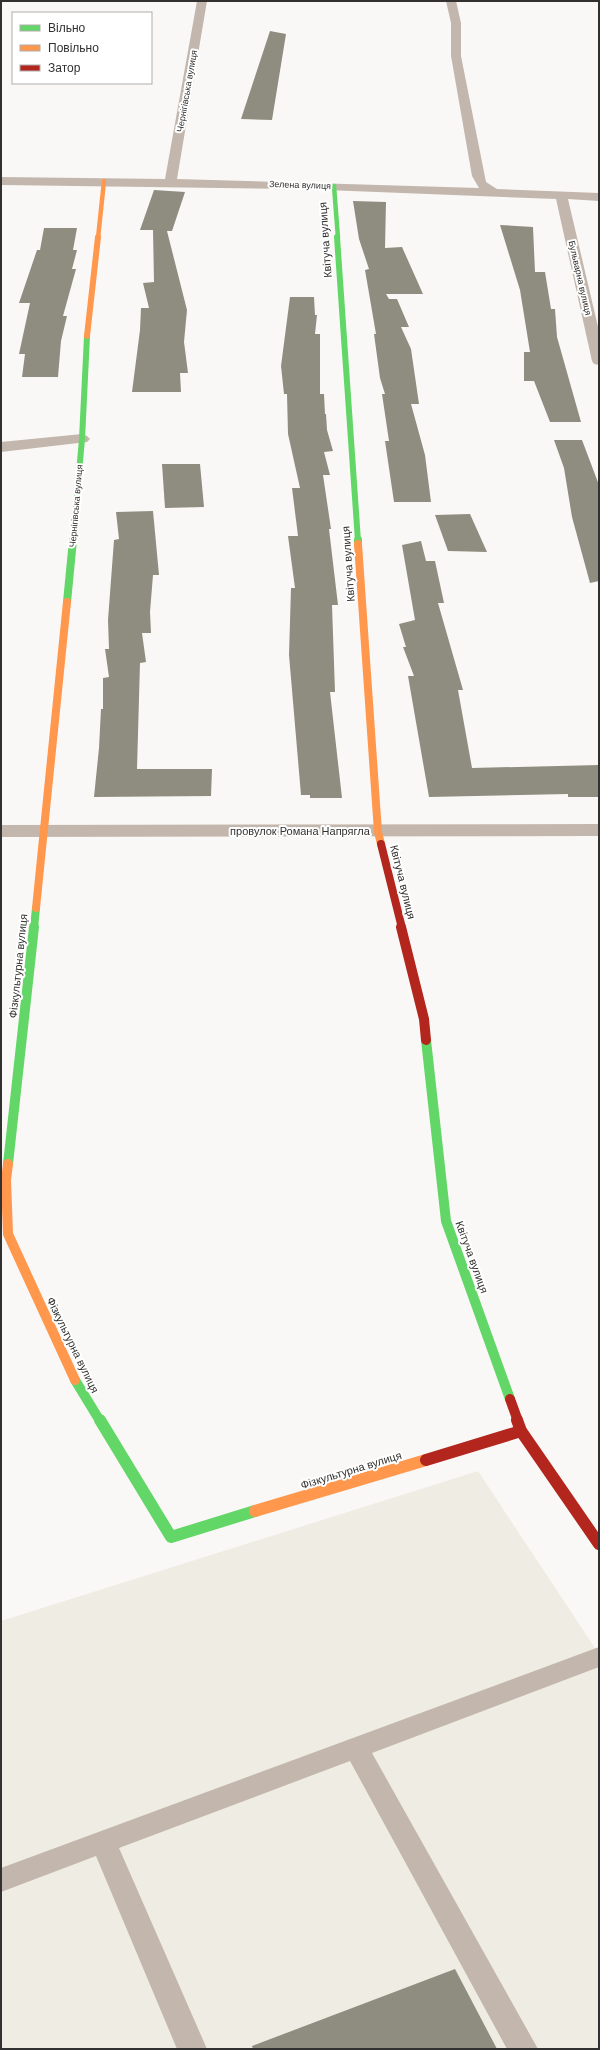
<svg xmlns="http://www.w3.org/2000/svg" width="600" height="2050" font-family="Arial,sans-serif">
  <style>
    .built { fill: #efece4 }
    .building { fill: #8e8d7f }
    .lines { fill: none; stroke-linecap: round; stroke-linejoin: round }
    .lane { fill: #c3b7ad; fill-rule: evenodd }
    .street { fill: #c3b7ad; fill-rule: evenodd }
    .fast-far4 { stroke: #63d668; stroke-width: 4.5 }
    .fast-far3 { stroke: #63d668; stroke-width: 6 }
    .fast-far2 { stroke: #63d668; stroke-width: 8 }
    .fast-far1 { stroke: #63d668; stroke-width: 10 }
    .fast { stroke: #63d668; stroke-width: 12 }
    .slow-far4 { stroke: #ff974d; stroke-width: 4.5 }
    .slow-far3 { stroke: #ff974d; stroke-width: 6 }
    .slow-far2 { stroke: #ff974d; stroke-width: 8 }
    .slow-far1 { stroke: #ff974d; stroke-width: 10 }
    .slow { stroke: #ff974d; stroke-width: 12 }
    .jam-far2 { stroke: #b3261e; stroke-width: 8 }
    .jam-far1 { stroke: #b3261e; stroke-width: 10 }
    .jam { stroke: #b3261e; stroke-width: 12 }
    .labels { text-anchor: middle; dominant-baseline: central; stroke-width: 4; stroke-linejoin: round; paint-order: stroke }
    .far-street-label { font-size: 9px; fill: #323130; stroke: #fff }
    .street-label { font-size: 11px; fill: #323130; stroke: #fff }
  </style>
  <rect width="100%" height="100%" fill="#faf8f6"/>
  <polygon class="built" points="478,1471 599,1654 599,2049 1,2049 1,1621"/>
  <g class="building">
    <polygon points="270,31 286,34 272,120 241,119"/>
    <polygon points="154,190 185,192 172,231 167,231 187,310 184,342 188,373 180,373 181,392 132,392 140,330 141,308 149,308 143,283 154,282 153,230 140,230"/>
    <polygon points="353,201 386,202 385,248 402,247 423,294 386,294 389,299 397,299 409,327 401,327 411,349 419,404 411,404 425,455 431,502 394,502 385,441 389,441 382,394 385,394 380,378 374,334 376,334 365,270 369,269 359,239"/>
    <polygon points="500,225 533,227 535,272 545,272 551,309 555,309 557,337 581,422 550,422 534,381 524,381 524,352 530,352 520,290"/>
    <polygon points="44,228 77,228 73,250 77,250 72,269 76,269 63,316 67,316 61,341 58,377 22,377 25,354 19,354 30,303 19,303 37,250 40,250"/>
    <polygon points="290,297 314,297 315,315 317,315 315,334 320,334 320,394 324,394 325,414 326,414 327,430 333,451 324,452 330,475 323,475 331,529 329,529 338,605 332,605 335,692 330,692 342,798 310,798 310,795 301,795 289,655 291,588 295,588 288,536 298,536 292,488 300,488 288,434 287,394 284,394 281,366"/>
    <polygon points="554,440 582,440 599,485 599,581 590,583 572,517 564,468"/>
    <polygon points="162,464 200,464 204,507 165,508"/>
    <polygon points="153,511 159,575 153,575 150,612 151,633 142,633 146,662 140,663 137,769 212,769 211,796 94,797 99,748 101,709 103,709 103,678 109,677 105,649 109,649 108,620 114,540 119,539 116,512"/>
    <polygon points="470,514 487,552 448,551 435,515"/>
    <polygon points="421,541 426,561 435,561 444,603 438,603 463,690 458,690 472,768 599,765 599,797 568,797 568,794 429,797 408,676 414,676 403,647 406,647 399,624 415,620 402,545"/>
    <polygon points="455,1969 497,2049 253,2049 252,2046"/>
  </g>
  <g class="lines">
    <polygon class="lane" points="599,1647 599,1667 372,1753 538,2049 507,2049 350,1761 119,1848 207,2049 177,2049 96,1856 1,1892 1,1868"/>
    <g class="street">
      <polygon points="197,1 207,1 177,179 479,188 472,176 451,56 451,23 446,1 456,1 461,23 461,56 486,182 497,189 599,193 599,201 568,199 599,331 599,365 594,364 592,361 556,199 300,189 1,185 1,177 165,179"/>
      <polygon points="82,434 87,436 90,439 87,442 1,452 1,442"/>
      <polygon points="599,824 599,836 1,837 1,825"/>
    </g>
    <polyline class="fast-far4" points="334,186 338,238"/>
    <g class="fast-far3">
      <polyline points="337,237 358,541"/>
      <polyline points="73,541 82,439 87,336"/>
    </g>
    <g class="fast-far2">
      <polyline points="358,540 358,544"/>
      <polyline points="67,602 73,540"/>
      <polyline points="34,928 36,908"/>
    </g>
    <g class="fast-far1">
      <polyline points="426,1040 446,1221 510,1399"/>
      <polyline points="8,1164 34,927"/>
      <polyline points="75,1380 100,1421"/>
    </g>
    <polyline class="fast" points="100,1420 171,1537 255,1511"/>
    <polyline class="slow-far4" points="98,238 104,181"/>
    <polyline class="slow-far3" points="87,336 98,237"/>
    <g class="slow-far2">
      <polyline points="358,544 378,832 381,844"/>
      <polyline points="36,908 67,602"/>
    </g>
    <polyline class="slow-far1" points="8,1164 6,1180 8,1234 75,1380"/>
    <polyline class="slow" points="255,1511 426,1460"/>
    <polyline class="jam-far2" points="381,844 402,928"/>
    <g class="jam-far1">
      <polyline points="401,927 424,1019 426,1040"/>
      <polyline points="510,1399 518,1421"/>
    </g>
    <g class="jam">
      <polyline points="517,1420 521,1431 599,1544"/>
      <polyline points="426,1460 521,1431"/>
    </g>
  </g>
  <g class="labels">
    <g class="far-street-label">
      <text transform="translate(187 91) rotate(-80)">Чернігівська вулиця</text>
      <text transform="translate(300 185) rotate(2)">Зелена вулиця</text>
      <text transform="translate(580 278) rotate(77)">Бульварна вулиця</text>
      <text transform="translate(76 506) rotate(-85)">Чернігівська вулиця</text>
    </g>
    <g class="street-label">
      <text transform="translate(325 240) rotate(-94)">Квітуча вулиця</text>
      <text transform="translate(348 564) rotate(-94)">Квітуча вулиця</text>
      <text x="300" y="831">провулок Романа Напрягла</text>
      <text transform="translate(403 882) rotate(76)">Квітуча вулиця</text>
      <text transform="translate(18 966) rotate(-84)">Фізкультурна вулиця</text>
      <text transform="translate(472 1257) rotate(70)">Квітуча вулиця</text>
      <text transform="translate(73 1345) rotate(64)">Фізкультурна вулиця</text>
      <text transform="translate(351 1470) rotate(-17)">Фізкультурна вулиця</text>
    </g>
  </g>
  <rect width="600" height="2050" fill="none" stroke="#323130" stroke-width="4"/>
  <rect x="12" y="12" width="140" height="72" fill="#ffffff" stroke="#adadac"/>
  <rect x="20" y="25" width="20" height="6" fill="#63d668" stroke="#adadac"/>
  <text x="48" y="32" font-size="12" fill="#323130">Вільно</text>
  <rect x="20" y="45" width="20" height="6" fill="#ff974d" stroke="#adadac"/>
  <text x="48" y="52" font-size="12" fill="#323130">Повільно</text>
  <rect x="20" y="65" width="20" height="6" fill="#b3261e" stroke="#adadac"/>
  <text x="48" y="72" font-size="12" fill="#323130">Затор</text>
</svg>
